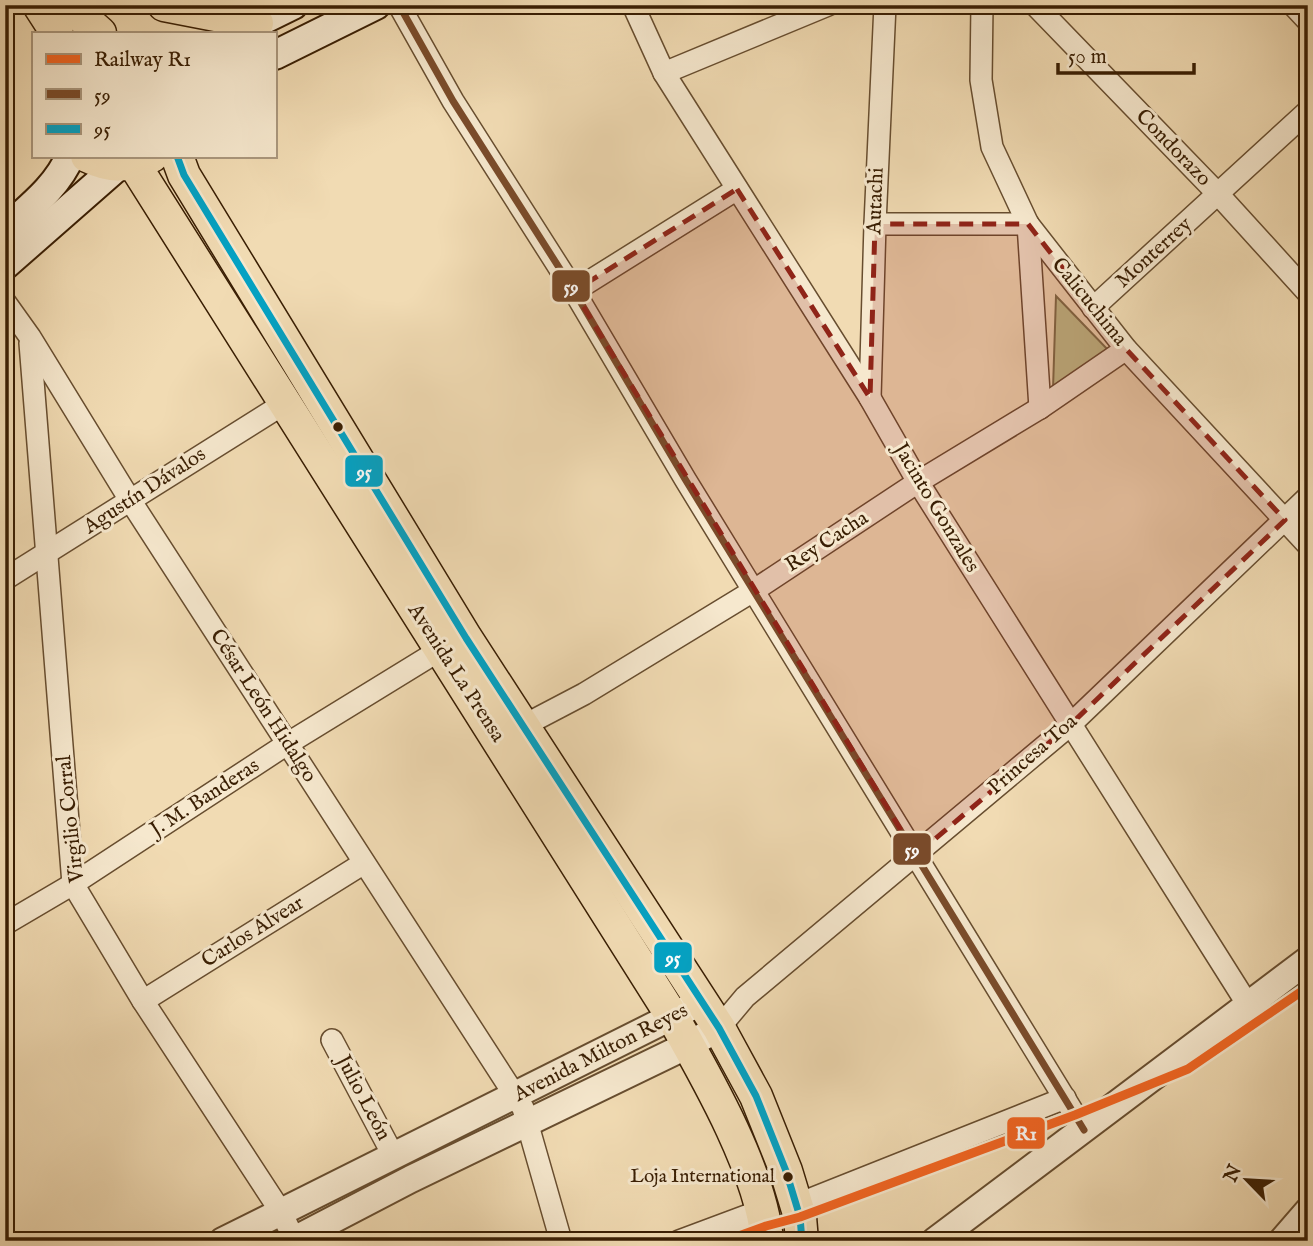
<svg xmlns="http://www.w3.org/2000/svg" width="1313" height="1246" font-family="'IM FELL English',serif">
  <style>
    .green { fill: #c0be88; stroke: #7c6e46; stroke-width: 2 }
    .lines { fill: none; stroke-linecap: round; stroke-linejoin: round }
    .minor-casing { stroke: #674d2f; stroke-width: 24 }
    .tertiary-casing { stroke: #674d2f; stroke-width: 30 }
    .secondary-casing { stroke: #391e03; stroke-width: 32 }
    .primary-casing { stroke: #391e03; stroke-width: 35 }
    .minor { stroke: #f6e8ce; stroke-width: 21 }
    .tertiary { stroke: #f6e8ce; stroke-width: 26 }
    .secondary { stroke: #f6e8ce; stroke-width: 28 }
    .primary { stroke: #f1dbb3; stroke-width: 32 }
    .bus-1-casing { stroke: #f6e8ce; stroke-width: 12 }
    .bus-2-casing { stroke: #f6e8ce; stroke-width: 12 }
    .bus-1 { stroke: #7a4b2a; stroke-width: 7 }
    .bus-2 { stroke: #03a2c4; stroke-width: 7 }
    .rail-1-casing { stroke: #f6e8ce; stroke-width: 14 }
    .rail-1 { stroke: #f26522; stroke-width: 9 }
    .marked { fill: #8f2418; fill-opacity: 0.2; stroke: #8f2418; stroke-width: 5; stroke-dasharray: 14 9; stroke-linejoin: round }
    .bus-dot { fill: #391e03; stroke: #f6e8ce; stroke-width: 2.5 }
    .labels { text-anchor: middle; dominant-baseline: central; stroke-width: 6; stroke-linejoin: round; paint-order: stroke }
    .bus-label { font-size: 19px; fill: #391e03; stroke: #f6e8ce; text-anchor: end }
    .street-label { font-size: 21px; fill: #391e03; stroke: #f6e8ce }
    .line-badge { stroke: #f6e8ce; stroke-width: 2.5 }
    .badge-label { font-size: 19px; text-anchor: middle; font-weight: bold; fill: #fff }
  </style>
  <rect width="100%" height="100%" fill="#f1dbb3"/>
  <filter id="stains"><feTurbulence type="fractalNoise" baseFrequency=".00286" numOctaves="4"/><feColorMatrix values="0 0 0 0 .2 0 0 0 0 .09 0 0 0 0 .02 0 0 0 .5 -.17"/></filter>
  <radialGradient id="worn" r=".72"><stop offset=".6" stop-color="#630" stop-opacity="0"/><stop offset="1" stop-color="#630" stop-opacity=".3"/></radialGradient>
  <polygon class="green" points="1056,296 1112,354 1053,389"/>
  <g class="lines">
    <defs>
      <g id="minor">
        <polyline points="399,5 453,101 574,291 685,479 1084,1130"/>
        <polyline points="633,5 664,73 870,398 918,482 1248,1005"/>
        <polyline points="982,5 981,80 992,147 1028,224 1126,349 1308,545"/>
        <polyline points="1035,5 1218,194 1308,293"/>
        <polyline points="1293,5 1308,21"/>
        <polyline points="664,73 828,5"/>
        <polyline points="875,224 1028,224"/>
        <polyline points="1028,224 1040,408"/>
        <polyline points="574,291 737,189"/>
        <polyline points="5,302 30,337 130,500 523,1108 561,1241"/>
        <polyline points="1093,308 1308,111"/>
        <polyline points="30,343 73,884 143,1001 281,1212 295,1241"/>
        <polyline points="870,398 875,224 885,5"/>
        <polyline points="5,579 285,403"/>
        <polyline points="523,726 584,694 753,591 918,482 1040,408 1126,349"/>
        <polyline points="5,924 73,884 287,744 440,650"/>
        <polyline points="143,1001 364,863"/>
        <polyline points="719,1028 745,997 1070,725 1308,497"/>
        <polyline points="332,1040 393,1155"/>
        <polyline points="796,1205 1065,1098"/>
        <polyline points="679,1241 762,1210"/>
      </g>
      <g id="tertiary">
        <polyline points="223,1241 703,1001"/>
        <polyline points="292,1241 411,1179 688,1045 719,1028"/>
        <polyline points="935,1241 1308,960"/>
        <polyline points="1282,1241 1308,1211"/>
      </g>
      <g id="secondary">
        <polyline points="236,33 293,5"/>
        <polyline points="275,55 376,5"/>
        <path d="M5,230C29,208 58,186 70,156"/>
        <polyline points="5,265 119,165"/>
      </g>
      <g id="primary">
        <polyline points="39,5 57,33"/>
        <polyline points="74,5 82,17 100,33"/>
        <polyline points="164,5 257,23"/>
        <path d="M87,156C112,168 126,167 152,156"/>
        <polyline points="177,156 184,175 466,638 719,1028 756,1096 786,1171 800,1217 802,1241"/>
        <path d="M134,164L672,1016C706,1076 762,1173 767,1241"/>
      </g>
    </defs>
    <use href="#minor" class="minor-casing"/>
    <use href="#tertiary" class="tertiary-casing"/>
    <use href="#secondary" class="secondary-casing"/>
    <use href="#primary" class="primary-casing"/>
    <use href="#minor" class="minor"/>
    <use href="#tertiary" class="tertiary"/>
    <use href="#secondary" class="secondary"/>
    <use href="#primary" class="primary"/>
    <defs>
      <polyline id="bus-1" points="399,5 453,101 574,291 685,479 1084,1130"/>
      <polyline id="bus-2" points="177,156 184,175 466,638 719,1028 756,1096 786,1171 800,1217 802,1241"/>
    </defs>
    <use href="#bus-1" class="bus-1-casing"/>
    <use href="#bus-2" class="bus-2-casing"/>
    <use href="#bus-1" class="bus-1"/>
    <use href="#bus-2" class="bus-2"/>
    <defs>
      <polyline id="rail-1" points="725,1241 766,1226 800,1217 1075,1115 1188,1069 1308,987"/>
    </defs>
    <use href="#rail-1" class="rail-1-casing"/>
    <use href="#rail-1" class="rail-1"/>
  </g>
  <path class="marked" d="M737,189L870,398L875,224H1028L1126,349L1285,520L1070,725L916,855L574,291Z"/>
  <g class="bus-dot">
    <circle cx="338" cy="427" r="6"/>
    <circle cx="788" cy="1177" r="6"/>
  </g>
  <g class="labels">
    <g class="bus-label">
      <text x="775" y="1177">Loja International</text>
    </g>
    <g class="street-label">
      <text transform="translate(1173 148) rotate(46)">Condorazo</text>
      <text transform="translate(876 201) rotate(-88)">Autachi</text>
      <text transform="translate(1154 253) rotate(-42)">Monterrey</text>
      <text transform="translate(1089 302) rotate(51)">Calicuchima</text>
      <text transform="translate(145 491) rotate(-33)">Agustín Dávalos</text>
      <text transform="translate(936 508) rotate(59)">Jacinto Gonzales</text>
      <text transform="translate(827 542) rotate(-33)">Rey Cacha</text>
      <text transform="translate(456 673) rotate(57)">Avenida La Prensa</text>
      <text transform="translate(263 706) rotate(57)">César León Hidalgo</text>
      <text transform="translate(1033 755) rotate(-41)">Princesa Toa</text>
      <text transform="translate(205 798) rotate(-33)">J. M. Banderas</text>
      <text transform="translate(71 819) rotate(-96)">Virgilio Corral</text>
      <text transform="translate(253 932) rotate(-32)">Carlos Alvear</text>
      <text transform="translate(601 1053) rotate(-27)">Avenida Milton Reyes</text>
      <text transform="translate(363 1098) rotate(62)">Julio León</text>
    </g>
  </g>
  <g class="line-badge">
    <rect x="551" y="269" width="40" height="34" rx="7" fill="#7a4b2a"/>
    <rect x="344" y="454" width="40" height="34" rx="7" fill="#03a2c4"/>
    <rect x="892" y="832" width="40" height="34" rx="7" fill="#7a4b2a"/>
    <rect x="653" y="941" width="40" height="33" rx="7" fill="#03a2c4"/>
    <rect x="1006" y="1116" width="40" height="34" rx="7" fill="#f26522"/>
  </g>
  <g class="badge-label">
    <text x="571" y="293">59</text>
    <text x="364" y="478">95</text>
    <text x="912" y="856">59</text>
    <text x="673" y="964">95</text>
    <text x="1026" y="1140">R1</text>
  </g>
  <rect width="1313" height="1246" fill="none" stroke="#f1dbb3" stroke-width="28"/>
  <rect x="7" y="7" width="1299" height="1232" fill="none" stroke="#391e03" stroke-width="3.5"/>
  <rect x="14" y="14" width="1285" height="1218" fill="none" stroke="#391e03" stroke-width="2"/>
  <rect x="32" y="32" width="245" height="126" fill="#f6e8ce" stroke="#aa977d" stroke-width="2"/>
  <rect x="46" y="54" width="35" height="10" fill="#f26522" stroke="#aa977d" stroke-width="2"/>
  <text x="94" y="66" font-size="21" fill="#391e03">Railway R1</text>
  <rect x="46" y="89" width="35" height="10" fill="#7a4b2a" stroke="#aa977d" stroke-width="2"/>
  <text x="94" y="102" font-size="21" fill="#391e03">59</text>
  <rect x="46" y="124" width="35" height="10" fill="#03a2c4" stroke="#aa977d" stroke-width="2"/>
  <text x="94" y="136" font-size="21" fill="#391e03">95</text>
  <g transform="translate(1247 1180) rotate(295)" stroke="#f6e8ce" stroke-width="5" paint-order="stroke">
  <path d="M0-5L12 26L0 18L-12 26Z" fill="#391e03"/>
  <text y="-10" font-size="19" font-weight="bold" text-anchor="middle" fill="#391e03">N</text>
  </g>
  <path d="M1058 63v10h136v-10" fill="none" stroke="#391e03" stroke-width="3.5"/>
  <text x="1068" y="63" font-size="21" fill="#391e03" stroke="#f6e8ce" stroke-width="5" paint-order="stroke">50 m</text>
  <rect width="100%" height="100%" filter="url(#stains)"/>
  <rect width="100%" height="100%" fill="url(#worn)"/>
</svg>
